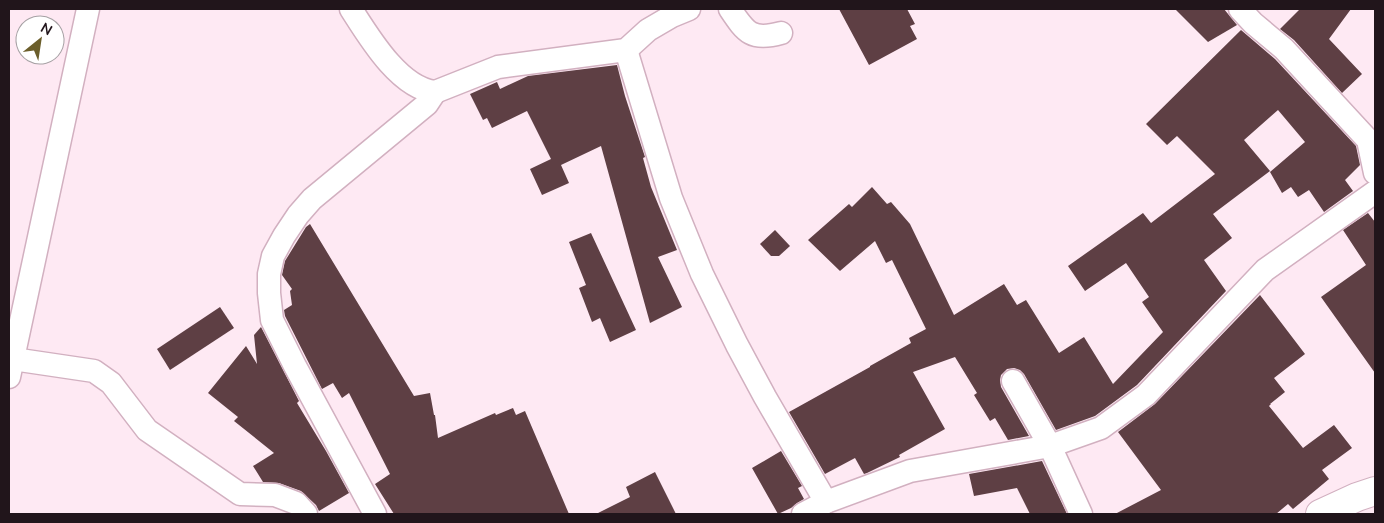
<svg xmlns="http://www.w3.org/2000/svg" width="1384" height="523" font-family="Mulish,sans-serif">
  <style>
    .building { fill: #5e3f44 }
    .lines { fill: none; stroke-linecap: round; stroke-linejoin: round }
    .street-casing { stroke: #d2b0c0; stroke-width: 25 }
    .secondary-casing { stroke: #d2b0c0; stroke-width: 30 }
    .street { stroke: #fff; stroke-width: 22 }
    .secondary { stroke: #fff; stroke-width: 28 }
  </style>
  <rect width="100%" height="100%" fill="#fee9f3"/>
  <g class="building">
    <polygon points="839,9 907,9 915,24 910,26 917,39 869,65"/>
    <polygon points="1175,9 1224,9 1237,25 1208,42"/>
    <polygon points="1300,9 1351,9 1329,39 1362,74 1342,93 1294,40 1280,29"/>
    <polygon points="1241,30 1275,59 1356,146 1360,165 1345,180 1353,191 1324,212 1309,190 1298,197 1291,187 1282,193 1270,172 1305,142 1278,110 1244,140 1270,171 1213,214 1232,238 1204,260 1226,291 1137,385 1095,416 1056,430 1024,374 1020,370 1014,368 1007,369 1001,375 1000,380 1001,387 1029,436 1008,440 995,418 990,421 974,395 977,393 955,357 913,372 945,429 899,455 900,457 867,473 864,474 855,458 825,474 789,412 870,367 870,366 911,343 909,338 926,329 892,260 886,263 875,241 840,271 808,240 849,204 852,207 872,187 887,204 891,202 910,224 954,315 1004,284 1017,305 1026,300 1059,353 1084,337 1113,384 1163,332 1142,302 1149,297 1126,263 1085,291 1068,266 1143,213 1151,223 1215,174 1177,136 1167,145 1146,124"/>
    <polygon points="617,65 625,96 645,157 643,158 651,187 677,250 658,257 682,307 650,323 601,146 561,165 569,183 542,195 530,169 551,159 527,111 492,128 487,118 483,120 470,94 497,82 500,89 528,76"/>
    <polygon points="1368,213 1375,222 1375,373 1321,297 1366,265 1343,230"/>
    <polygon points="310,224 414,396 430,393 434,415 435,415 438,438 495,413 496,415 513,408 516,415 525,411 569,514 394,514 375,484 390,474 349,393 342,398 333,383 322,389 285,316 284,310 292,305 290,291 292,289 282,275 285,261 306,227"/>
    <polygon points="775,230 790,246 779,256 771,256 760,244"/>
    <polygon points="591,233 636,330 610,342 600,318 592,322 579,288 586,285 569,242"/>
    <polygon points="1260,295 1305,354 1274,378 1285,392 1270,404 1271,404 1269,406 1303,448 1334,425 1352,448 1322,470 1329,479 1293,509 1288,504 1276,514 1115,514 1161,490 1118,432 1155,404"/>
    <polygon points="220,307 234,328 170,370 157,349"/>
    <polygon points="261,327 299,401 297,403 326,451 349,493 319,511 316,505 301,491 279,483 263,482 253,466 274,453 234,421 238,417 208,393 246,346 257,364 254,335"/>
    <polygon points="781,451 802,486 798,488 804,499 797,503 791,508 778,514 752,468"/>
    <polygon points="1042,461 1067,514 1030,514 1017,488 974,496 969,474"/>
    <polygon points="655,472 676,514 596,514 630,497 626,487"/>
  </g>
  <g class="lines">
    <defs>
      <g id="street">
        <path d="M351,9C369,37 399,88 435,92L498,67L626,50L648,30L672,16L689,9"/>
        <path d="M730,9C746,33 752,41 781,33"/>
        <polyline points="1240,9 1253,23 1284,49 1368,140 1375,173"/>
        <polyline points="626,50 671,198 702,274 737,345 765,397 826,502"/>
        <polyline points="13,359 94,371 111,383 147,430 240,494 275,495 296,503 306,514"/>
        <polyline points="9,377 88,9"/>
        <polyline points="1013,381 1050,446 1081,514"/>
        <polyline points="375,514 295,366 272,320 269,293 269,274 273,256 284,236 298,215 312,199 427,104 435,92"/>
        <polyline points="803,514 826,502 910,471 1050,446 1101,428 1146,395 1265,270 1375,192"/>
      </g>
      <polyline id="secondary" points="1320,514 1357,497 1375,491"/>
    </defs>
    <use href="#street" class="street-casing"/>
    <use href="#secondary" class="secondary-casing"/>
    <use href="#street" class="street"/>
    <use href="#secondary" class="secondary"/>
  </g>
  <rect width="1384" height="523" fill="none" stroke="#21151b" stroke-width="20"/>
  <g transform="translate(40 40) rotate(30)"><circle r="24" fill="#ffffff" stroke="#a6a1a4"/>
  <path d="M0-4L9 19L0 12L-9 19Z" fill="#6b5e2b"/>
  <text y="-8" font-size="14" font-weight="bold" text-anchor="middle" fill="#21151b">N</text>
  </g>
</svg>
